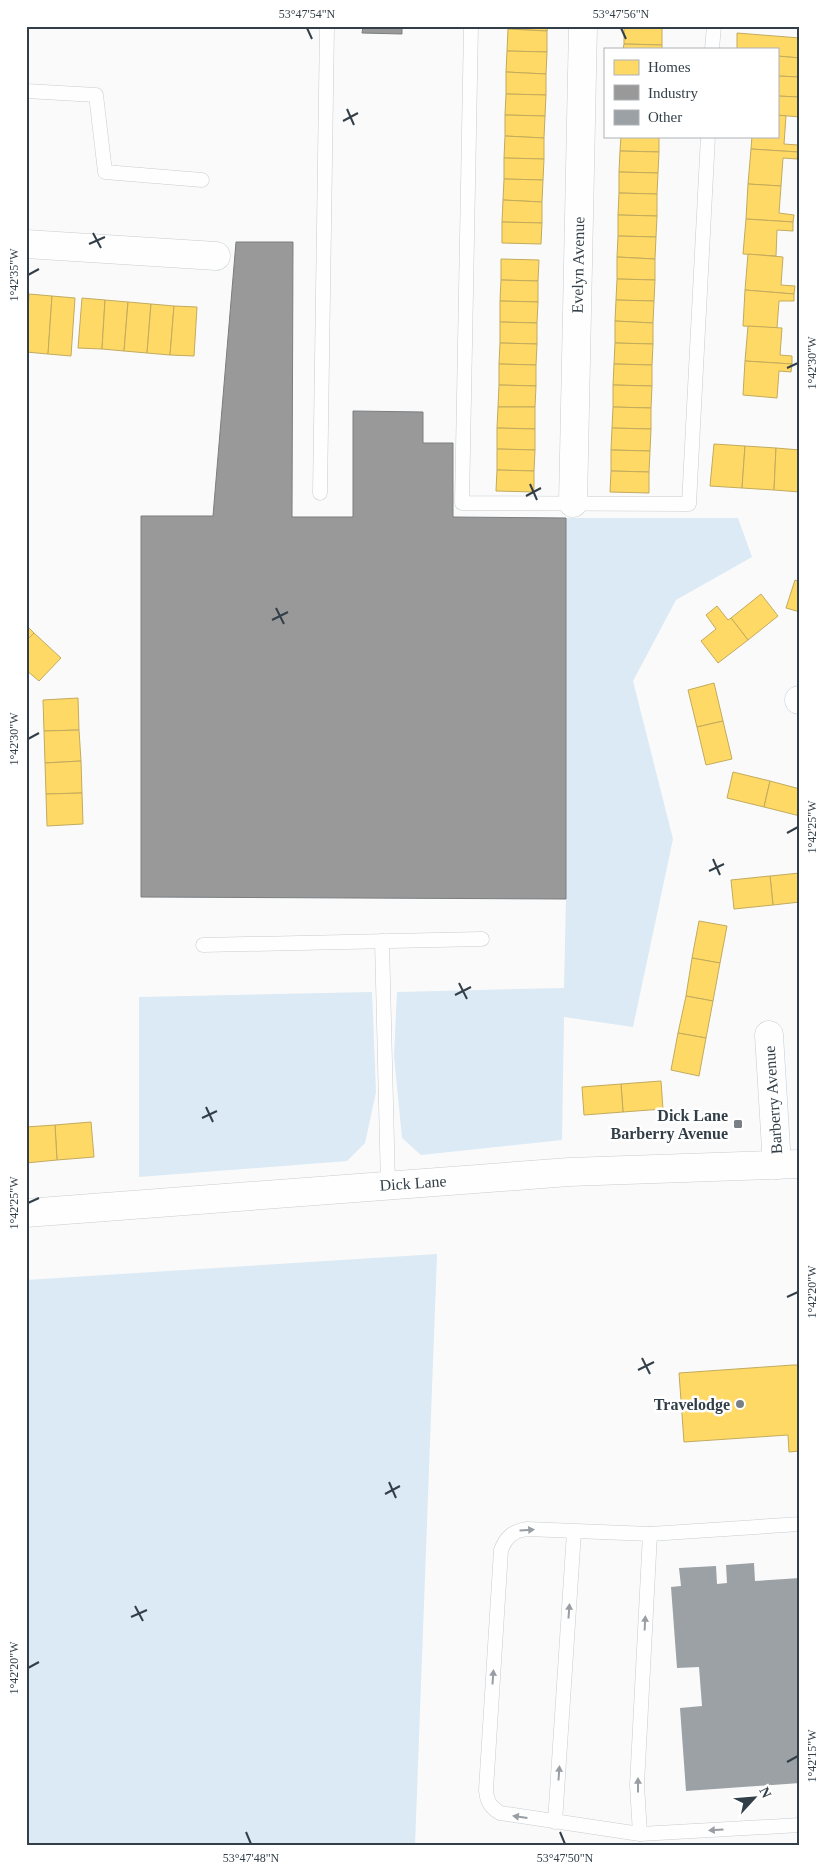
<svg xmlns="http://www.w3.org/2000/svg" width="826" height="1871" font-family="'Times New Roman',serif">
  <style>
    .green { fill: #dbeaf4 }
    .homes { fill: #ffd966; stroke: #c2ab5d }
    .industry { fill: #999; stroke: #7a7e81 }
    .building { fill: #9ba1a5 }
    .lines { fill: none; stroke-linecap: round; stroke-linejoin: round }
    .lane-casing { stroke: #c7cdd1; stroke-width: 15 }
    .street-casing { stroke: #c7cdd1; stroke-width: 29 }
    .secondary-casing { stroke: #c7cdd1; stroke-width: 29 }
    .lane { stroke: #fefefe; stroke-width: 14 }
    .street { stroke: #fefefe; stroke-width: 28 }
    .secondary { stroke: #fefefe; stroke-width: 28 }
    .oneway { fill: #989ea3 }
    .ticks { fill: none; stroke: #323f48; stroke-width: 2 }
    .poi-dot { fill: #788086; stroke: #fff; stroke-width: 2 }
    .labels { text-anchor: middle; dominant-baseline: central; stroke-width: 5; stroke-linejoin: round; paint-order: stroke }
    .street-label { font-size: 16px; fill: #323f48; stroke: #fff }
    .poi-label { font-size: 16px; font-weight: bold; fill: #323f48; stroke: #fff; text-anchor: end }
    .neatline { fill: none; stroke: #323f48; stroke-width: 2 }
    .ticks-label { font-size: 12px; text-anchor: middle; fill: #323f48 }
  </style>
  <rect width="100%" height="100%" fill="#fafafa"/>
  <g class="green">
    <polygon points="566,518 738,518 752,557 676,600 633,681 673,839 633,1027 564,1017 562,1140 421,1155 402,1138 394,1056 397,992 564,988 566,899"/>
    <polygon points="372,992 376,1092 365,1143 347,1161 139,1177 139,997"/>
    <polygon points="437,1254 415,1845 26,1845 26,1280"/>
  </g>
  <g class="homes">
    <polygon points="508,26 548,26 547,31 508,29"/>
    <polygon points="624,26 662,26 662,45 624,44"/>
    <polygon points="508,29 547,31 547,52 507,51"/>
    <polygon points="737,33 800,38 800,58 777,56 777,49 737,49"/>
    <polygon points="624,44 662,45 662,49 623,49"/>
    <polygon points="507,51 547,52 546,74 506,72"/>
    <polygon points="777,56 800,58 800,77 777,76"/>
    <polygon points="506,72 546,74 546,95 506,94"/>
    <polygon points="777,76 800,77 800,97 777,96"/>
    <polygon points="506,94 546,95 545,116 505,115"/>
    <polygon points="777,96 800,97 800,117 777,115"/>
    <polygon points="505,115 545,116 544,138 505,136"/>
    <polygon points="777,115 786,116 784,144 798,145 798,152 751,149 752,136 777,136"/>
    <polygon points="505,136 544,138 544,159 504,158"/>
    <polygon points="621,136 659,136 659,152 620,151"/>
    <polygon points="751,149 798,152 797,159 783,158 781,186 748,184"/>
    <polygon points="620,151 659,152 658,173 619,172"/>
    <polygon points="504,158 544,159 543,180 504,179"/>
    <polygon points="619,172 658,173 657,194 619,193"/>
    <polygon points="504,179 543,180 542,202 503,200"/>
    <polygon points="748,184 781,186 779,213 794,215 793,222 746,219"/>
    <polygon points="619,193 657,194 657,216 618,215"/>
    <polygon points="503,200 542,202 542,223 502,222"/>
    <polygon points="618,215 657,216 656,237 618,236"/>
    <polygon points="746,219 793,222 793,231 777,230 776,256 743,254"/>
    <polygon points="502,222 542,223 541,244 502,243"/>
    <polygon points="618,236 656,237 655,259 617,257"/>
    <polygon points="748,254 783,257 781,285 795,286 794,294 745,290"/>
    <polygon points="617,257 655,259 655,280 617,279"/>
    <polygon points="501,259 539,260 538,281 501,280"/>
    <polygon points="617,279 655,280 654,301 616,300"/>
    <polygon points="501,280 538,281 538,302 500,301"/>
    <polygon points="745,290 794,294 794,301 779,301 777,328 743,326"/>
    <polygon points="26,294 29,294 26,331"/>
    <polygon points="29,294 52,296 48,354 26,352"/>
    <polygon points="52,296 75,298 71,356 48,354"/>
    <polygon points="82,298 105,300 102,349 78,348"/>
    <polygon points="105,300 128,302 124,351 102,349"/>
    <polygon points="616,300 654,301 653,323 615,321"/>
    <polygon points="500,301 538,302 537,323 500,322"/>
    <polygon points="128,302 151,304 147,353 124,351"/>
    <polygon points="151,304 174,306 170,355 147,353"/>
    <polygon points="174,306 197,307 194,356 170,355"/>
    <polygon points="615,321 653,323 653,344 615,343"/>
    <polygon points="500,322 537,323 537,344 500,343"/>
    <polygon points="748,326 782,328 780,355 792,356 792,364 745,361"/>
    <polygon points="500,343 537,344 536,365 499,364"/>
    <polygon points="615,343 653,344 652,365 614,364"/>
    <polygon points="745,361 792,364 791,372 779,371 777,398 743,395"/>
    <polygon points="499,364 536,365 536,386 499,385"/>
    <polygon points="614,364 652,365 652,386 613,385"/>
    <polygon points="499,385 536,386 535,407 498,407"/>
    <polygon points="613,385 652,386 651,408 613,407"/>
    <polygon points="498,407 535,407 535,429 497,428"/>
    <polygon points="613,407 651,408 651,429 612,428"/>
    <polygon points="497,428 535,429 535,450 497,449"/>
    <polygon points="612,428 651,429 650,451 611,450"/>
    <polygon points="714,444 745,446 742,488 710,486"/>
    <polygon points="745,446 776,448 774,490 742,488"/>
    <polygon points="776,448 800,450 800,492 774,490"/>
    <polygon points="497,449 535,450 534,471 497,470"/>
    <polygon points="611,450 650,451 649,472 611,471"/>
    <polygon points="497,470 534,471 534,492 496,491"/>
    <polygon points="611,471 649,472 649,493 610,492"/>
    <polygon points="795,580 800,582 800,612 786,608"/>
    <polygon points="761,594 778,616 748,640 731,618"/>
    <polygon points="717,606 728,620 731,618 748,640 718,663 701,641 716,629 706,615"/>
    <polygon points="26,625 34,633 26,641"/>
    <polygon points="34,633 61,658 39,681 26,670 26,641"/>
    <polygon points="714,683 723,721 697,727 688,690"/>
    <polygon points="78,698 79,730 44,731 43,700"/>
    <polygon points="723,721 732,759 706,765 697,727"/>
    <polygon points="79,730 81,761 45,763 44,731"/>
    <polygon points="81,761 82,793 46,794 45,763"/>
    <polygon points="733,772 770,781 764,807 727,798"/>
    <polygon points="770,781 800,789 800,816 764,807"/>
    <polygon points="82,793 83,824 47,826 46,794"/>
    <polygon points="800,873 800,902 773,905 770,876"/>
    <polygon points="770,876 773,905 734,909 731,880"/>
    <polygon points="699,921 727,926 720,963 692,958"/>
    <polygon points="692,958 720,963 713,1001 686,996"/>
    <polygon points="686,996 713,1001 706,1038 678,1033"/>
    <polygon points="678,1033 706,1038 699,1076 671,1070"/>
    <polygon points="661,1081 663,1109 623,1112 621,1084"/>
    <polygon points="621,1084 623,1112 584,1115 582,1087"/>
    <polygon points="91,1122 94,1157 57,1160 55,1125"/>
    <polygon points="55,1125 57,1160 26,1163 26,1127"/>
    <polygon points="793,1365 800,1365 800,1451 789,1452 788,1435 684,1442 679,1373"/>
  </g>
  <g class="industry">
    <polygon points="363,26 402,26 402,34 362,33"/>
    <polygon points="236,242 293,242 292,517 353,517 353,411 423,412 423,443 453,443 453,517 566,518 566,899 141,897 141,516 213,516"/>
  </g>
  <polygon class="building" points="754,1563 755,1581 800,1578 800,1783 686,1791 680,1708 702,1706 699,1667 677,1668 671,1587 681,1586 679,1568 716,1566 717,1584 727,1583 726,1565"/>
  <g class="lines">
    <defs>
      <g id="lane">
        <polyline points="471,26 462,503 689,504 708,136"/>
        <polyline points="712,49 714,26"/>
        <polyline points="26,91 96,95 105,172 202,180"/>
        <polyline points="320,493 327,26"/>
        <polyline points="382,941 388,1185"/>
        <polyline points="203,945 482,939"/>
        <path d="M800,1524L650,1534L527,1529C513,1531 506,1537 501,1550L486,1790C487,1801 490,1807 500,1813L640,1834L800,1825"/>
        <polyline points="555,1822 574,1532"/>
        <polyline points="640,1834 637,1785 650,1534"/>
      </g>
      <g id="street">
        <polyline points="26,244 216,256"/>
        <polyline points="573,503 583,26"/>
        <polyline points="799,700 800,700"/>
        <polyline points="769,1035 777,1165"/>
      </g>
      <polyline id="secondary" points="26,1213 569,1172 800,1164"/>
    </defs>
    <use href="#lane" class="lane-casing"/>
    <use href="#street" class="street-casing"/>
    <use href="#secondary" class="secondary-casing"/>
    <use href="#lane" class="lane"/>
    <use href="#street" class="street"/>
    <use href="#secondary" class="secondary"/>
  </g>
  <defs><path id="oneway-solid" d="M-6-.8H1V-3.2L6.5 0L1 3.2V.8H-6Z" transform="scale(1.25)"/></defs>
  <g class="oneway">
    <use href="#oneway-solid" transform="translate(527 1530) rotate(-4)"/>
    <use href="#oneway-solid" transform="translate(569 1611) rotate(-86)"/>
    <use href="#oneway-solid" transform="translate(645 1623) rotate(-87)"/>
    <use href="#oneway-solid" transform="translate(493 1677) rotate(-86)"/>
    <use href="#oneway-solid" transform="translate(559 1773) rotate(-86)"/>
    <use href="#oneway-solid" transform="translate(638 1785) rotate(-90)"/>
    <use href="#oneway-solid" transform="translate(520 1817) rotate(-172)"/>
    <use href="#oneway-solid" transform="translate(716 1830) rotate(177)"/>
  </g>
  <path class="ticks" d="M307,28L312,39M621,28L626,39M347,109L354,125M343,121L358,113M93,233L101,248M89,244L105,237M28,275L39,269M787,368L798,363M530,484L537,500M526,496L541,488M276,608L284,624M272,620L288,612M28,739L39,733M787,833L798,827M713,859L720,875M709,871L724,864M459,983L467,999M455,995L471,987M206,1107L213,1122M202,1118L217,1111M28,1203L39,1198M787,1297L798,1292M642,1358L650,1374M638,1370L654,1362M389,1482L396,1498M385,1494L400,1486M135,1606L143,1621M131,1617L147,1610M28,1668L39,1662M787,1762L798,1756M246,1832L251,1844M560,1832L565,1844"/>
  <g class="poi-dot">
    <rect x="733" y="1119" width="10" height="10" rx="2.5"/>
    <circle cx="740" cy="1404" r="5"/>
  </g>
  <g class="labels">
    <g class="street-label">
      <text transform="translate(578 265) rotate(-89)">Evelyn Avenue</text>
      <text transform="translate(773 1100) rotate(-94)">Barberry Avenue</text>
      <text transform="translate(413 1183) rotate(-4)">Dick Lane</text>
    </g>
    <g class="poi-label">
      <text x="728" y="1115">Dick Lane<tspan x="728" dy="18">Barberry Avenue</tspan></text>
      <text x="730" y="1404">Travelodge</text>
    </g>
  </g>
  <rect width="826" height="1871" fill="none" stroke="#ffffff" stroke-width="55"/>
  <rect x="604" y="48" width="175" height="90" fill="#ffffff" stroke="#adb2b6"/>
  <rect x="614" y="60" width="25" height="15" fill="#ffd966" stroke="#adb2b6"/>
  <text x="648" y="72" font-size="15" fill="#323f48">Homes</text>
  <rect x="614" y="85" width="25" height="15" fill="#999999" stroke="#adb2b6"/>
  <text x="648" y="98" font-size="15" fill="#323f48">Industry</text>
  <rect x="614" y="110" width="25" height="15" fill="#9ba1a5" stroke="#adb2b6"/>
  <text x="648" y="122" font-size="15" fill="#323f48">Other</text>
  <g transform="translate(754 1798) rotate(64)" stroke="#ffffff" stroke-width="4" paint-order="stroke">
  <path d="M0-4L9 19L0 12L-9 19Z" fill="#323f48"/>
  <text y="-8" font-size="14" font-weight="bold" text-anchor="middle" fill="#323f48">N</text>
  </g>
  <rect x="28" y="28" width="770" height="1816" class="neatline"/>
  <g class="ticks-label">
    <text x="307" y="18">53°47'54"N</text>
    <text x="621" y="18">53°47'56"N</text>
    <text transform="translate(14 275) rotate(-90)" y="4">1°42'35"W</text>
    <text transform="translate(812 363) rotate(-90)" y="4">1°42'30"W</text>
    <text transform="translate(14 739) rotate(-90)" y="4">1°42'30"W</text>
    <text transform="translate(812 827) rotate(-90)" y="4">1°42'25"W</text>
    <text transform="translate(14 1203) rotate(-90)" y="4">1°42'25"W</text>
    <text transform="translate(812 1292) rotate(-90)" y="4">1°42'20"W</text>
    <text transform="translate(14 1668) rotate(-90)" y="4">1°42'20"W</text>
    <text transform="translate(812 1756) rotate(-90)" y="4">1°42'15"W</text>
    <text x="251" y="1862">53°47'48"N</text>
    <text x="565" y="1862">53°47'50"N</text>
  </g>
</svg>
